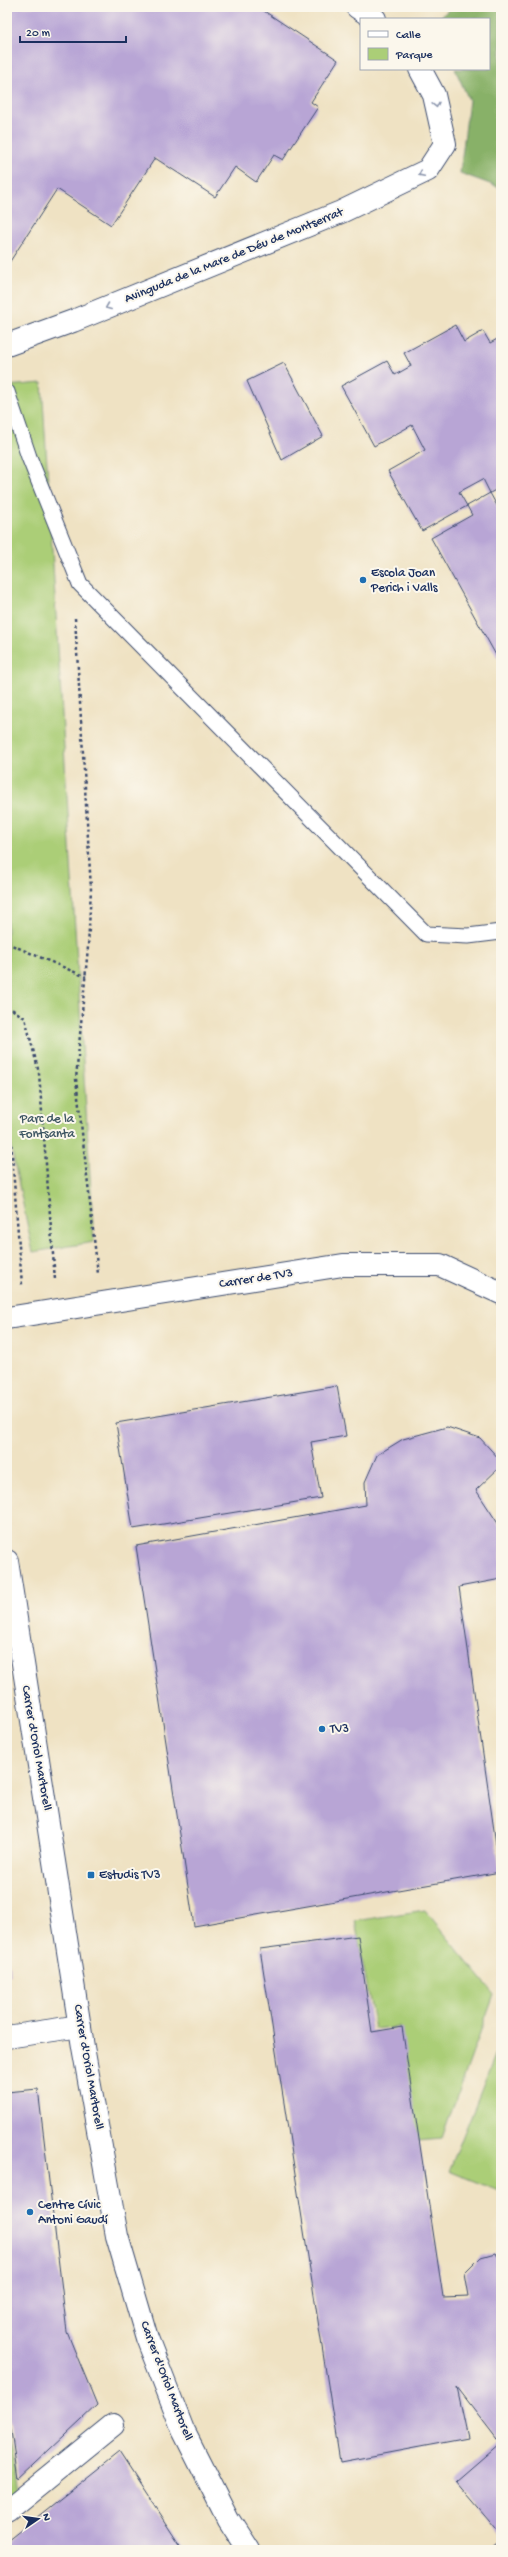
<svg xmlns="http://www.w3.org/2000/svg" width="508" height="2557" font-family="'Gochi Hand',sans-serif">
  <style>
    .green { fill: #abce77; stroke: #637e6a }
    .forest { fill: #88b168; stroke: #527063 }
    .building { fill: #b8a5d5 }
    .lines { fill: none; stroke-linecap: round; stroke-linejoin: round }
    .service-casing { stroke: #3b4a6d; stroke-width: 17 }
    .pedestrian-casing { stroke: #3b4a6d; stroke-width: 24 }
    .minor-casing { stroke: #3b4a6d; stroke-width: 24 }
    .path { stroke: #3b4a6d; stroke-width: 2.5; stroke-dasharray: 3 3; stroke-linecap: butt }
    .service { stroke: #fff; stroke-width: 15 }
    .pedestrian { stroke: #fff; stroke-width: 22 }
    .minor { stroke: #fff; stroke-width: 22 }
    .oneway { stroke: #8d97ae }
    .poi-dot { fill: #1f6fb2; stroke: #fbf7ec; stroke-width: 1.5 }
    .labels { text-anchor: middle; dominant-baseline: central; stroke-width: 4; stroke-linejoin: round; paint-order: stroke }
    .street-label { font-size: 13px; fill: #1b2f5e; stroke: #fbf7ec }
    .poi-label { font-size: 13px; fill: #1b2f5e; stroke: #fbf7ec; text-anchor: start }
    .park-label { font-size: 13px; fill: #3f5764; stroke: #fbf7ec }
  </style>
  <rect width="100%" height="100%" fill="#fbf7ec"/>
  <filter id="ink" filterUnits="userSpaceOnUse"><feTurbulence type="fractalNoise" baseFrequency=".025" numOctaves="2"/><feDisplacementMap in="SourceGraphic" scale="8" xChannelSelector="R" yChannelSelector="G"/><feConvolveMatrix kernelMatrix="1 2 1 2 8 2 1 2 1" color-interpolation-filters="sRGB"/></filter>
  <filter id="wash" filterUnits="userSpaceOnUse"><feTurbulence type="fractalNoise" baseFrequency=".012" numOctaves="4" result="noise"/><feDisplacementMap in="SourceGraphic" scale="16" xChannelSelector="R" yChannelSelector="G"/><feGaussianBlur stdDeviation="0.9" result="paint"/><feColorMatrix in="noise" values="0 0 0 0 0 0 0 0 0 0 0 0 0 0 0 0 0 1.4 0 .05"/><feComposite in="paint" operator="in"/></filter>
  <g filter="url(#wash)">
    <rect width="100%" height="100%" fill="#efe2c3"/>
    <g class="green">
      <polygon points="42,383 94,1242 33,1252 7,1128 7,386"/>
      <polygon points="425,1910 494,1994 442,2138 417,2140 399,2026 375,2029 355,1921"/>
      <polygon points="500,2043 501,2044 501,2192 449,2171"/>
      <polygon points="7,2426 17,2493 7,2501"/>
    </g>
    <polygon class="forest" points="452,7 501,7 501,188 460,173 469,100 455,69 489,69 489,19 438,19"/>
    <g id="blocks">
      <g class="building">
        <polygon points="7,7 258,7 338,60 311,102 318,107 283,160 274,155 256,182 235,167 215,197 155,158 111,225 57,189 7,266"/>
        <polygon points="455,325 464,342 483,331 490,343 501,337 501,487 490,493 483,479 459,492 467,506 490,493 501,513 501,655 497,657 431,538 472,515 467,506 422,531 388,471 425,450 412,425 374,446 341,386 387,361 395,375 411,366 404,353"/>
        <polygon points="284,363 323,436 282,460 247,381"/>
        <polygon points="337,1386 346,1436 311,1442 321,1498 133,1529 116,1423"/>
        <polygon points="447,1427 480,1438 501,1461 501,1466 476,1490 501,1528 501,1579 459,1587 500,1872 194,1926 136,1546 366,1505 365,1482 377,1455 403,1439"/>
        <polygon points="358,1936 372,2032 402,2027 443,2297 469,2296 465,2273 481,2257 495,2253 501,2260 501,2534 456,2481 500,2443 457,2387 468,2438 340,2462 260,1949"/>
        <polygon points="7,1956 11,1975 7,1975"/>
        <polygon points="38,2089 67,2332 97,2405 18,2479 7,2403 7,2092"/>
        <polygon points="119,2452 183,2550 7,2550 7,2541"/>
        <polygon points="501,2541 501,2550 490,2550"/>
      </g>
    </g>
  </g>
  <g filter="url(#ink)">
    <use href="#blocks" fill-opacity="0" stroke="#3b4a6d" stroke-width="1"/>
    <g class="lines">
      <defs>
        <polyline id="service" points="7,392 29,457 80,584 426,934 468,936 501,932"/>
        <g id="pedestrian">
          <polyline points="7,2037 80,2026"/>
          <polyline points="7,2511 113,2425"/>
        </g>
        <g id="minor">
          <polyline points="357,7 375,19"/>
          <polyline points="7,345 73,321 341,212 428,170 445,144 434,95 420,69"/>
          <polyline points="7,1318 343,1265 440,1265 501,1293"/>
          <polyline points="7,1561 83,2047 117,2236 147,2338 183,2430 228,2519 248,2550"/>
        </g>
      </defs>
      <use href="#service" class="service-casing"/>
      <use href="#pedestrian" class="pedestrian-casing"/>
      <use href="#minor" class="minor-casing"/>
      <g class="path">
        <polyline points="75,618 91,889 88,947 76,1079 98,1274"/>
        <polyline points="7,943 86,977"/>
        <polyline points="7,1006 25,1018 39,1073 55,1280"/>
        <polyline points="7,1090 22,1285"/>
      </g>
      <use href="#service" class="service"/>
      <use href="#pedestrian" class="pedestrian"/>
      <use href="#minor" class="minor"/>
    </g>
    <defs><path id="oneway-chevron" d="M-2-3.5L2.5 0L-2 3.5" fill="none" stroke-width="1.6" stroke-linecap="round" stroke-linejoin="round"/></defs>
    <g class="oneway">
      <use href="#oneway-chevron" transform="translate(436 105) rotate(77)"/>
      <use href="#oneway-chevron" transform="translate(421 174) rotate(154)"/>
      <use href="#oneway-chevron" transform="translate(108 307) rotate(158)"/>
    </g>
  </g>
  <g class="poi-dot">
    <circle cx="363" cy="580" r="4"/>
    <circle cx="322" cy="1729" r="4"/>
    <rect x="87" y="1871" width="8" height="8" rx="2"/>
    <circle cx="30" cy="2212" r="4"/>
  </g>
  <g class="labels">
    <g class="street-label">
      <text transform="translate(234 256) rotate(-22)">Avinguda de la Mare de Déu de Montserrat</text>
      <text transform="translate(256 1279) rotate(-9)">Carrer de TV3</text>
      <text transform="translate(36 1748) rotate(80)">Carrer d'Oriol Martorell</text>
      <text transform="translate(88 2067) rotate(80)">Carrer d'Oriol Martorell</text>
      <text transform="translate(166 2381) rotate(69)">Carrer d'Oriol Martorell</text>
    </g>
    <g class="poi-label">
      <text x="371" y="573">Escola Joan<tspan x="371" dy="15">Perich i Valls</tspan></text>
      <text x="330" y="1729">TV3</text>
      <text x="99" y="1875">Estudis TV3</text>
      <text x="38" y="2205">Centre Cívic<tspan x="38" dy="15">Antoni Gaudí</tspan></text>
    </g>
    <g class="park-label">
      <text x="47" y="1119">Parc de la<tspan x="47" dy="15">Fontsanta</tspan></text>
    </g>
  </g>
  <rect width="508" height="2557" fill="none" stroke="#fbf7ec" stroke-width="24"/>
  <rect x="360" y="18" width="130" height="52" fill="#fbf7ec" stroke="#a1a7b3"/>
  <rect x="368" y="31" width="20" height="6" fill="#ffffff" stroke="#a1a7b3"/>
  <text x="396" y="38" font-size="12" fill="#1b2f5e">Calle</text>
  <rect x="368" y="48" width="20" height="12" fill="#abce77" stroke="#a1a7b3"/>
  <text x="396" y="58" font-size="12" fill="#1b2f5e">Parque</text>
  <g transform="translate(38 2519) rotate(77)" stroke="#fbf7ec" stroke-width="3" paint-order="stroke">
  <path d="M0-3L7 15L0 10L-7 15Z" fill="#1b2f5e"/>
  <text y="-6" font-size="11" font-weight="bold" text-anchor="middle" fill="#1b2f5e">N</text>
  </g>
  <path d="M20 36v6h106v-6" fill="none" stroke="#1b2f5e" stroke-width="2"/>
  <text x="26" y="36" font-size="12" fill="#1b2f5e" stroke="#fbf7ec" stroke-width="3" paint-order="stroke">20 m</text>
</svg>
